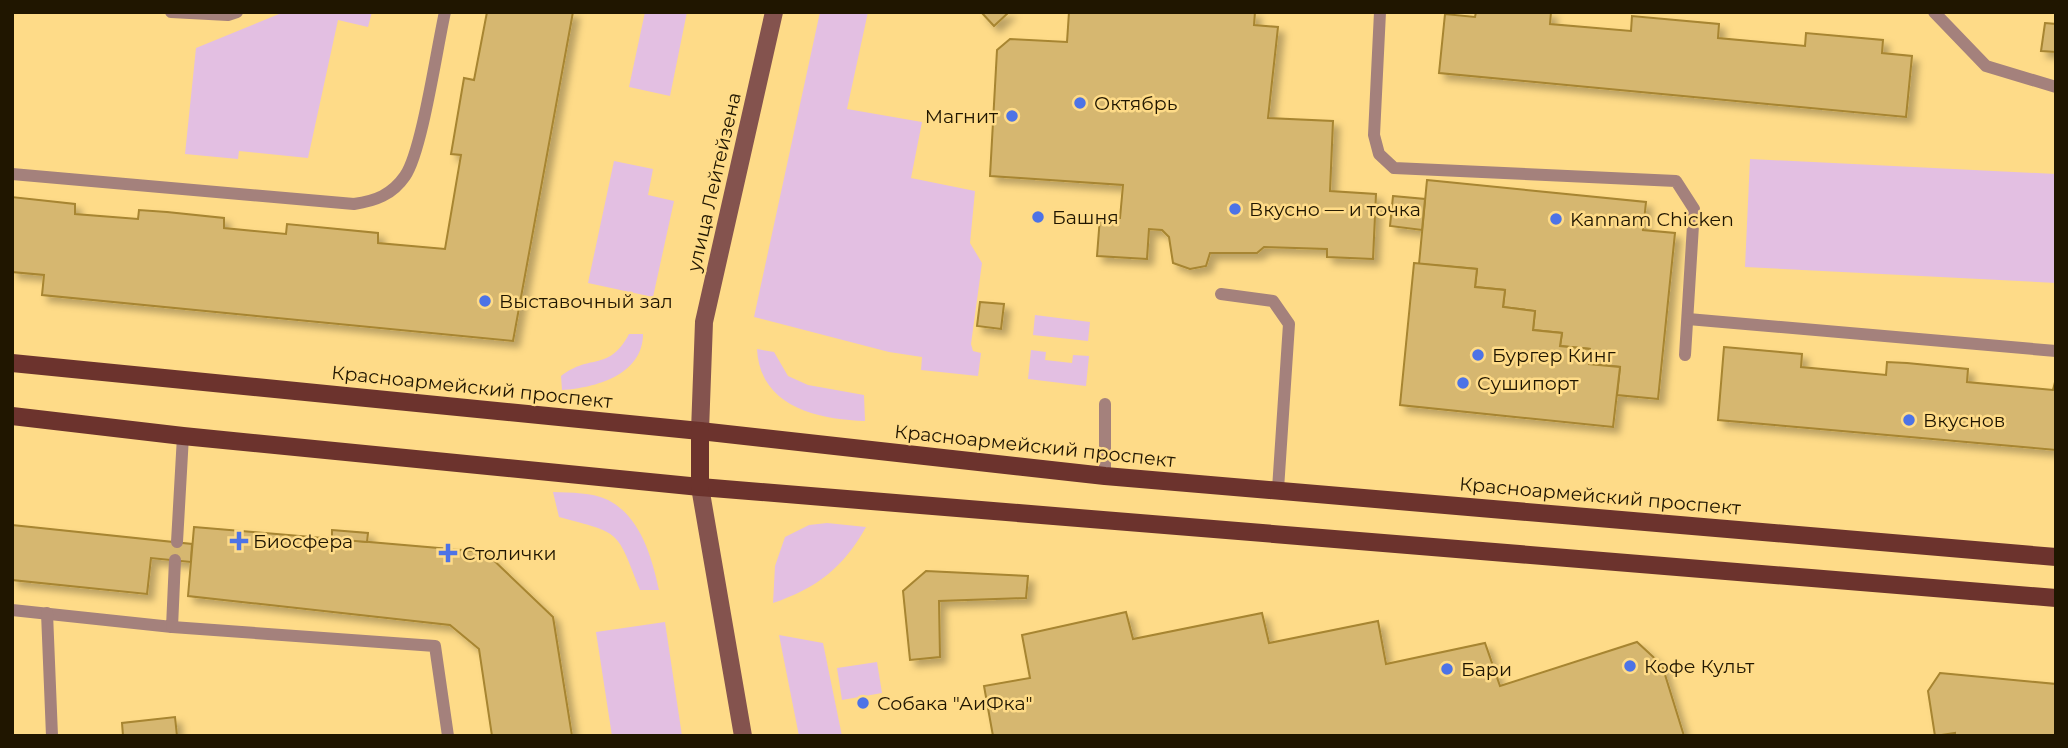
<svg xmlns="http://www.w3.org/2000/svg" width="2068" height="748" font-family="Montserrat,sans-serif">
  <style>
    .green { fill: #e3bfe2 }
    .building { fill: #d6b76f; stroke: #a78530; stroke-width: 2; filter: url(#shadow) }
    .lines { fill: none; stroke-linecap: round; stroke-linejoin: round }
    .lane { stroke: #a4817c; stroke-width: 12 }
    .secondary { stroke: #84534e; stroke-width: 18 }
    .primary { stroke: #6c332d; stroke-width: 18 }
    .poi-dot { fill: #4d73e6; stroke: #fedb88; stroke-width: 2.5 }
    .labels { text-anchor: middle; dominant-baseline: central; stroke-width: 5; stroke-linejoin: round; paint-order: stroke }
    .poi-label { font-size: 19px; fill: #201600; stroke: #fedb88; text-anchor: start }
    .street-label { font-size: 19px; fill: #201600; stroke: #fedb88 }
  </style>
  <defs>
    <filter id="shadow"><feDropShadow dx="6" dy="6" stdDeviation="3.5" flood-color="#0004"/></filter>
  </defs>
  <rect width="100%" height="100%" fill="#fedb88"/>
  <g class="green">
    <polygon points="284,12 372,12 368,27 338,20 308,158 239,151 238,159 185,154 196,48"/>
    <polygon points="645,12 687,12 670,96 629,87"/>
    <polygon points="820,12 868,12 847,109 922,122 911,178 975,191 970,243 982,263 971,344 973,351 981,353 978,376 921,370 922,357 889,352 754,317"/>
    <polygon points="1750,159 2056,174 2056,283 1745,267"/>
    <polygon points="614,161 653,169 648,195 674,201 653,297 588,283"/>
    <polygon points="1035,315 1090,322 1088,341 1033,335"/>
    <path d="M629,334H643C643,375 595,388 562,390L561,376C591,353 609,372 629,334Z"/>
    <path d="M757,349L774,352L788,376L808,385L864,395L865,421C817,419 760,407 757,349Z"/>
    <polygon points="1031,350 1046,352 1045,360 1072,363 1073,355 1089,356 1086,386 1028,379"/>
    <path d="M553,492C571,493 592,492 608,500C641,517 652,558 659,590H640C616,529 622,534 559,517Z"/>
    <path d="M827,523L866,527C843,568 817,588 773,603L775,566L785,537L809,525Z"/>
    <polygon points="665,622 682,736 612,736 596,632"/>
    <polygon points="779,635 823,643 842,736 799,736"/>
    <polygon points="877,662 882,693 842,700 837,668"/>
  </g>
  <g class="building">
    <polygon points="487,12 573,12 513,341 42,295 44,275 12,272 12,197 75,204 75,214 138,219 139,210 167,212 224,218 224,228 286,234 287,224 378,233 378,243 445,249 461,155 451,154 464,78 474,80"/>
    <polygon points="981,12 1009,12 994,26"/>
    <polygon points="1069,12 1255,12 1254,25 1278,27 1268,118 1333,121 1330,191 1376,194 1373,259 1327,257 1327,249 1264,247 1257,253 1210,253 1206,266 1190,269 1173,263 1169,237 1162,230 1149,229 1147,259 1097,256 1100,217 1120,218 1123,185 990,176 997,50 1010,39 1067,42"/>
    <polygon points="1476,12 1551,12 1550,24 1631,31 1632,16 1719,24 1718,38 1805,46 1806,33 1883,40 1882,53 1912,56 1906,117 1439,73 1445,14 1475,17"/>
    <polygon points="2045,23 2056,24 2056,52 2041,51"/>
    <polygon points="1427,180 1646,202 1643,230 1675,233 1658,399 1617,395 1620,367 1589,364 1590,349 1560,346 1562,333 1533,330 1535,311 1503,307 1505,290 1475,287 1477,269 1419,264"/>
    <polygon points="1393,196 1425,199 1422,230 1390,226"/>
    <polygon points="1414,263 1477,269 1475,287 1505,290 1503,307 1535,311 1533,330 1562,333 1560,346 1590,349 1589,364 1620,367 1613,427 1400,405"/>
    <polygon points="980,302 1004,304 1001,329 977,326"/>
    <polygon points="1724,347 1802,354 1801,367 1886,375 1887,362 1907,363 1968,369 1967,382 2053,390 2056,378 2056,450 1718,420"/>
    <polygon points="12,525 192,544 191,562 151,558 147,594 12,580"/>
    <polygon points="194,527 485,552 553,617 572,736 492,736 479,649 450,625 188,596"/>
    <polygon points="332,530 368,533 367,542 332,539"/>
    <polygon points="926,571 1028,576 1026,598 939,601 940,657 910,660 903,591"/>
    <polygon points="1126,612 1133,639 1262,613 1269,643 1378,621 1386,664 1485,643 1500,686 1637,642 1662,665 1684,736 993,736 984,686 1030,678 1022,635"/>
    <polygon points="1940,673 2056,684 2056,736 1955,736 1955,733 1935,736 1928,691"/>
    <polygon points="175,717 177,736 123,736 122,723"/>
  </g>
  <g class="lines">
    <g class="lane">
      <polyline points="171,12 228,15 237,12"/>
      <polyline points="1380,12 1374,135 1379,154 1394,168 1676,181 1694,209 1685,355"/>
      <polyline points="1934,12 1986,66 2056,87"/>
      <path d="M12,174L354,204C375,201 392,195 405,176C422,152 437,47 445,12"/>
      <polyline points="1221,294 1273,301 1289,324 1278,489"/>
      <polyline points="1688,319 2056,351"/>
      <polyline points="1105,476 1105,404"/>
      <polyline points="177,542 183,436"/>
      <polyline points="12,610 172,627 175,560"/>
      <polyline points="47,613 52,736"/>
      <polyline points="172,627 435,646 448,736"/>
    </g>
    <g class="secondary">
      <polyline points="700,431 704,322 774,12"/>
      <polyline points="700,487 743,736"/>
    </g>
    <g class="primary">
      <polyline points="12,363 700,431 1105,476 2056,557"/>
      <polyline points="12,416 183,436 700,487 2056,598"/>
      <polyline points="700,487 700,431"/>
    </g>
  </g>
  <g class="poi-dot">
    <circle cx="1080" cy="103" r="7"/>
    <circle cx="1012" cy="116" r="7"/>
    <circle cx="1235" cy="209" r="7"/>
    <circle cx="1038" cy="217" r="7"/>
    <circle cx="1556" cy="219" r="7"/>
    <circle cx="485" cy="301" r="7"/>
    <circle cx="1478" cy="355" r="7"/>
    <circle cx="1463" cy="383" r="7"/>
    <circle cx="1909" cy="420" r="7"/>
    <path d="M235.5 530.5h7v7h7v7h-7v7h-7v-7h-7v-7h7z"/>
    <path d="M444.5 542.5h7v7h7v7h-7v7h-7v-7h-7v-7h7z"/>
    <circle cx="1630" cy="666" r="7"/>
    <circle cx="1447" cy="669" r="7"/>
    <circle cx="863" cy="703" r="7"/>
  </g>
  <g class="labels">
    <g class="poi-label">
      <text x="1094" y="103">Октябрь</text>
      <text x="998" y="116" text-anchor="end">Магнит</text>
      <text x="1249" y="209">Вкусно — и точка</text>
      <text x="1052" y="217">Башня</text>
      <text x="1570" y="219">Kannam Chicken</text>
      <text x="499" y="301">Выставочный зал</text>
      <text x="1492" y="355">Бургер Кинг</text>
      <text x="1477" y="383">Сушипорт</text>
      <text x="1923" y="420">Вкуснов</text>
      <text x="253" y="541">Биосфера</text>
      <text x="462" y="553">Столички</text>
      <text x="1644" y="666">Кофе Культ</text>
      <text x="1461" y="669">Бари</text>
      <text x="877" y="703">Собака "АиФка"</text>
    </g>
    <g class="street-label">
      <text transform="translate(714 182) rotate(-77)">улица Лейтейзена</text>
      <text transform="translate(472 387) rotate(6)">Красноармейский проспект</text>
      <text transform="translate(1035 446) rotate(6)">Красноармейский проспект</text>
      <text transform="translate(1600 496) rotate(5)">Красноармейский проспект</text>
    </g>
  </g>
  <rect width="2068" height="748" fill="none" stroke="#201600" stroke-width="28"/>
</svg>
